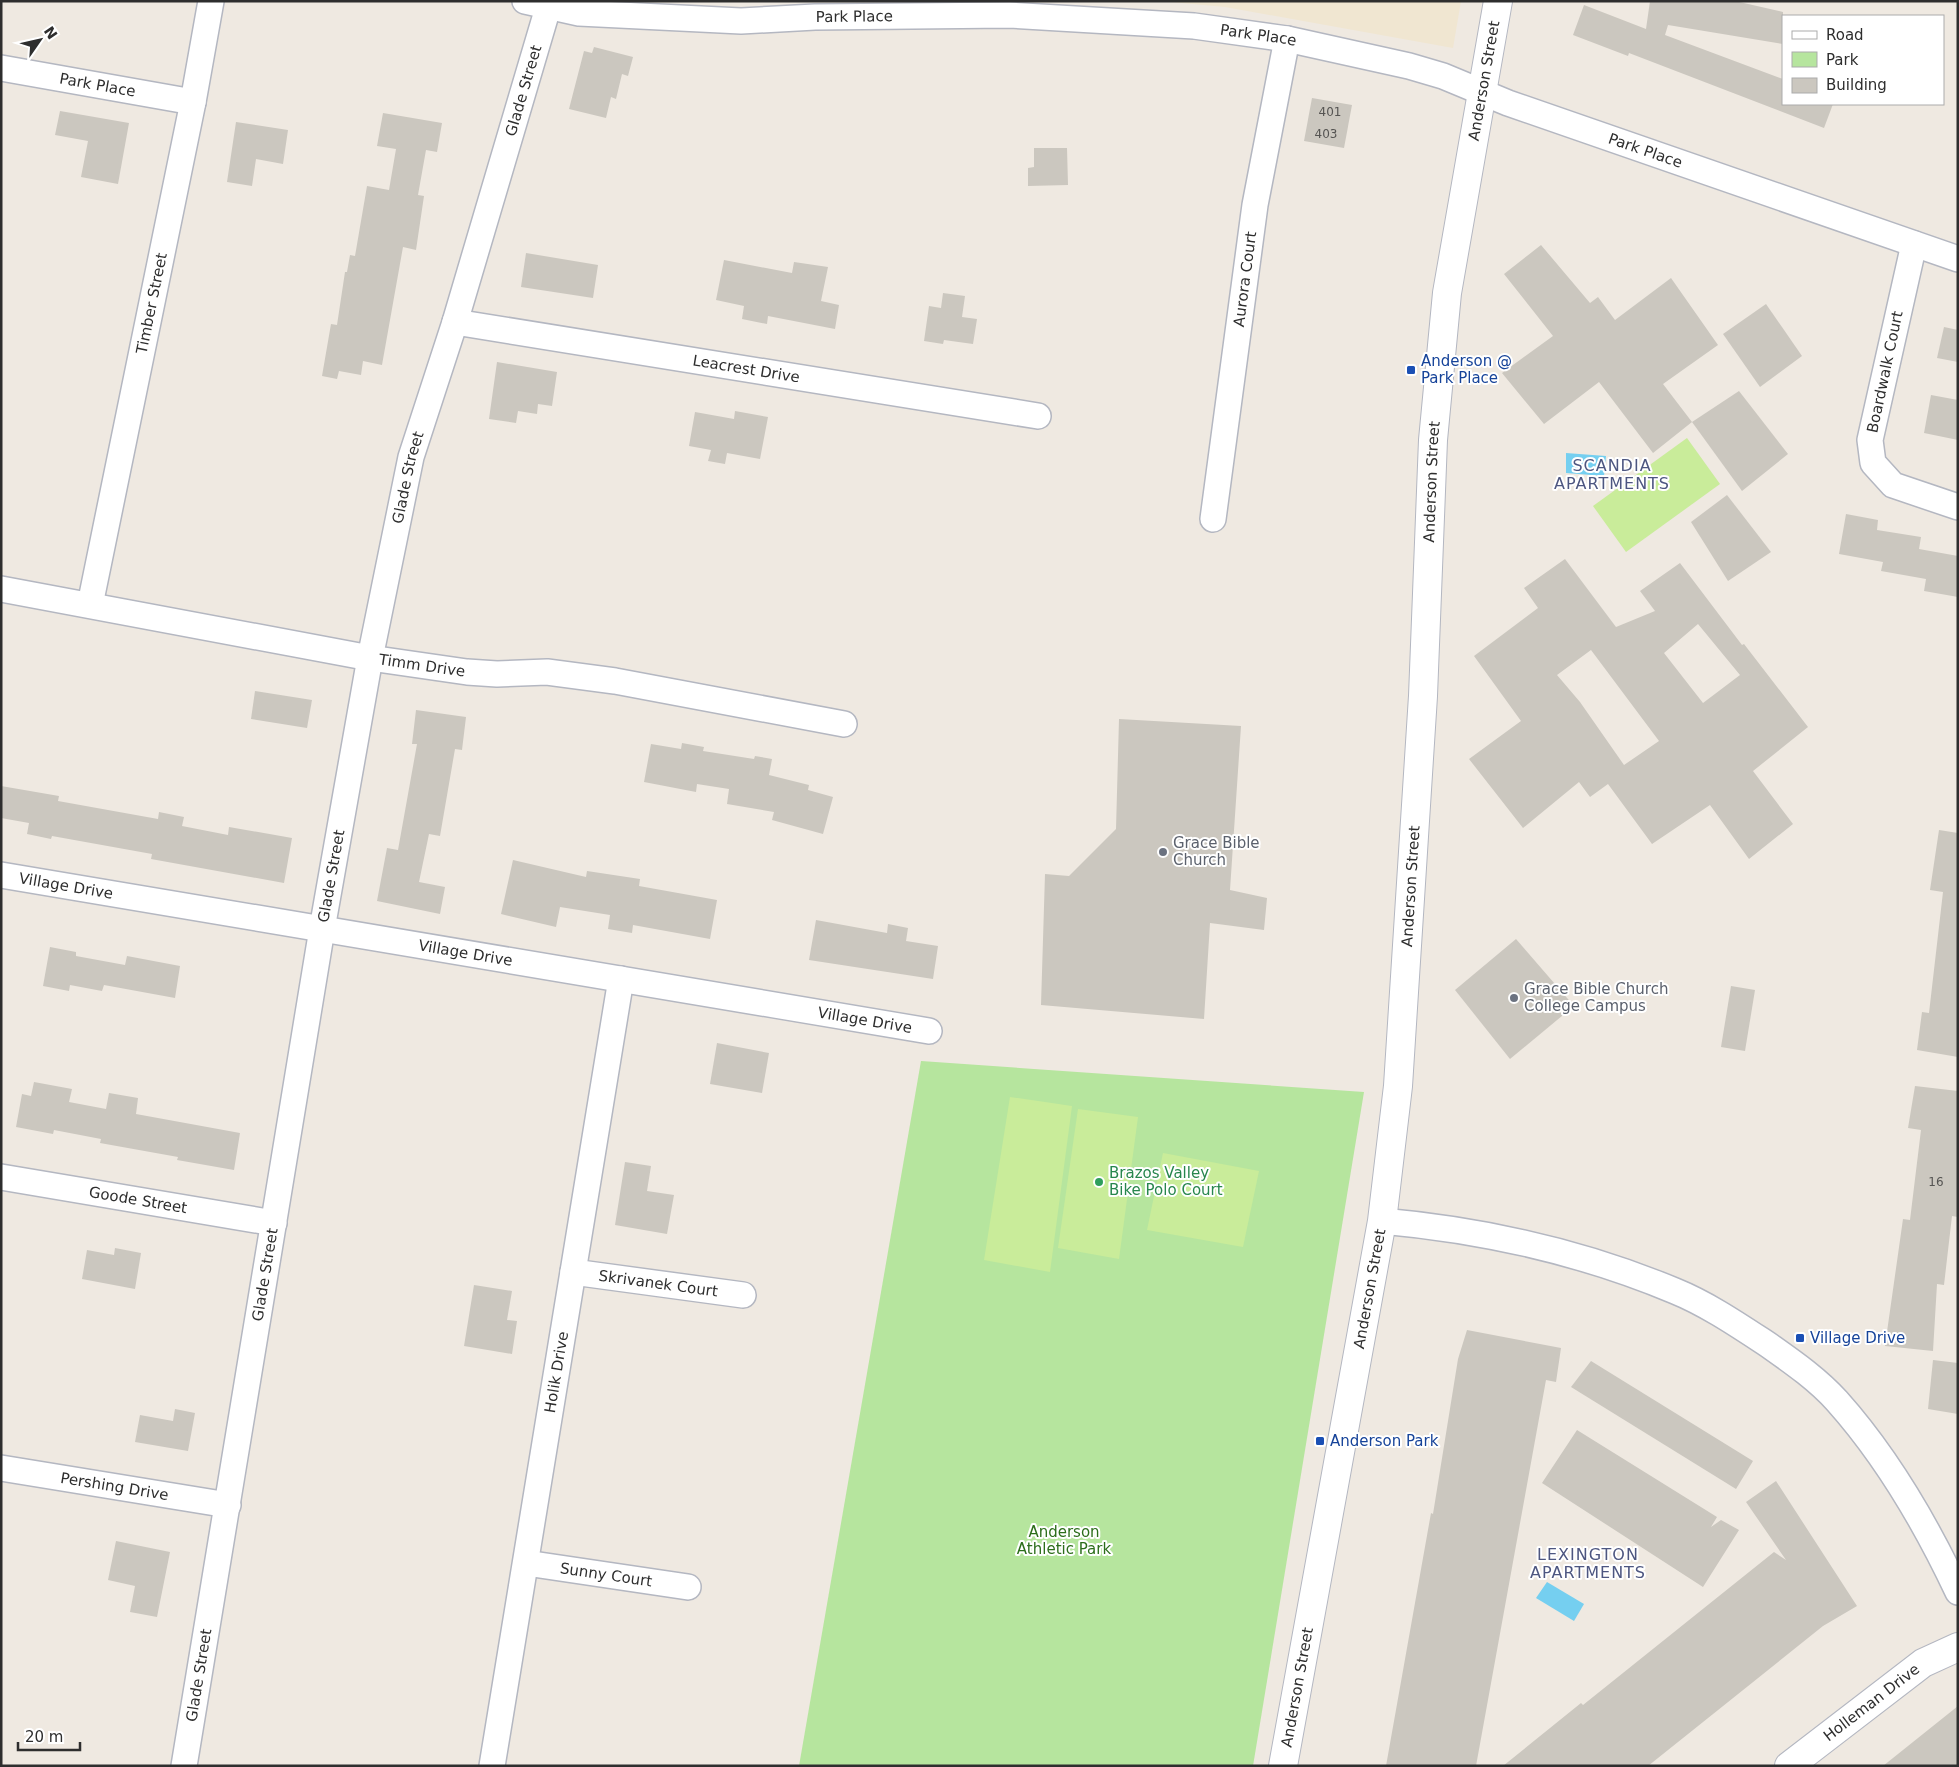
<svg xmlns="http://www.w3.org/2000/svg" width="1959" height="1767" font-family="'DejaVu Sans',sans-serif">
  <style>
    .education { fill: #f0e6d1 }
    .green { fill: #b6e59e }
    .pitch { fill: #c9ec9a }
    .water { fill: #75cff0 }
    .building { fill: #cbc7bf; fill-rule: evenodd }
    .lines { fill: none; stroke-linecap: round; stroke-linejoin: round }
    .minor-casing { stroke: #b4b7c1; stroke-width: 28 }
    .tertiary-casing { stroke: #b4b7c1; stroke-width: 30 }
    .minor { stroke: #fff; stroke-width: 25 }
    .tertiary { stroke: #fff; stroke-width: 28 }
    .transit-dot { fill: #1a4fb4; stroke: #fff; stroke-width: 2 }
    .worship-dot { fill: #6b7280; stroke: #fff; stroke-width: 2 }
    .leisure-dot { fill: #2e9e5b; stroke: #fff; stroke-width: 2 }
    .labels { text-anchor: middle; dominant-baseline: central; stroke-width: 4; stroke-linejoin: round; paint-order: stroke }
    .number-label { font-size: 12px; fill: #555452 }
    .street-label { font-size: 15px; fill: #2e2e2e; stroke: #fff }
    .transit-label { font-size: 15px; fill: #164399; stroke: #fff; text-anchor: start }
    .worship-label { font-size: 15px; fill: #5b616d; stroke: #fff; text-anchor: start }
    .leisure-label { font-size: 15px; fill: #27864d; stroke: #fff; text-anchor: start }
    .park-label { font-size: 15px; fill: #2c6e1b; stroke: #fff }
    .neighbourhood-label { font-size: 16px; letter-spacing: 1px; fill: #4d5680; stroke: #fff }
  </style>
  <rect width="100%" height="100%" fill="#efe9e1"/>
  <polygon class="education" points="1160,1 1461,1 1453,48 1225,7"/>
  <polygon class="green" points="921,1061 1364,1092 1253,1766 799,1766"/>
  <g class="pitch">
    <polygon points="1687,438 1720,484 1626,552 1593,506"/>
    <polygon points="1010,1097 1072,1106 1050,1272 984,1260"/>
    <polygon points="1078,1109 1138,1117 1119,1259 1058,1248"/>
    <polygon points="1163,1153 1259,1171 1243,1247 1147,1230"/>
  </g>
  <g class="water">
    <polygon points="1566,453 1606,456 1604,476 1566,473"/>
    <polygon points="1547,1582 1584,1604 1574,1621 1536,1598"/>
  </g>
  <g class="building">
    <polygon points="1650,1 1735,1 1783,12 1783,44 1668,25 1665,35 1783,79 1783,104 1833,104 1824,128 1629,53 1628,56 1573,35 1584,5 1646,29"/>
    <polygon points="594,47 633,57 628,76 622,74 616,99 611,97 606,118 569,109 584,51 592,53"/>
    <polygon points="1312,98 1352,105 1344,148 1304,141"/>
    <polygon points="60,111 129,123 118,184 81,177 88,141 55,135"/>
    <polygon points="383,113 442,123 437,152 426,150 418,195 424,196 416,250 403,247 382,365 363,361 361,375 339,371 337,379 322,376 331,324 337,325 345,272 347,272 350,255 355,256 367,186 389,190 396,149 377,146"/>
    <polygon points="236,122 288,130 283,164 256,159 252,186 227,182"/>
    <polygon points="1034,148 1067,148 1068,185 1028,186 1028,168 1034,167"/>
    <polygon points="1541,245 1590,303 1598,297 1615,320 1671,278 1718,345 1663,384 1692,422 1653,453 1599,382 1544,424 1502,373 1553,336 1504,274"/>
    <polygon points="526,253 598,265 593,298 521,287"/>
    <polygon points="724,260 792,273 794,262 828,267 821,301 839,305 835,329 768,316 767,324 742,319 744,306 716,300"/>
    <polygon points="943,293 965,296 962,317 977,319 973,344 944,340 943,344 924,341 929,306 941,308"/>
    <polygon points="1766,304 1802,356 1760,387 1723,334"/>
    <polygon points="1944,327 1958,330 1958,362 1937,358"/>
    <polygon points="497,362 557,372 552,406 538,404 537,414 518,411 516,423 489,419"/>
    <polygon points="1739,391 1788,454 1742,491 1692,422"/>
    <polygon points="1931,395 1958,400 1958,440 1924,433"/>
    <polygon points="735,411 768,417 760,459 727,453 725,464 708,461 711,450 689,446 695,412 734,419"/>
    <polygon points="1727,495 1771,552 1728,581 1691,522"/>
    <polygon points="1846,514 1878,520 1877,530 1921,537 1919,549 1958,556 1958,597 1924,591 1926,579 1881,571 1883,562 1839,554"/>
    <path d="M1565,559L1616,627L1655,611L1640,591L1680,563L1742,645L1744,644L1808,727L1753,771L1793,824L1749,859L1710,805L1652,844L1608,784L1590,797L1579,782L1523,828L1469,759L1521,721L1474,656L1538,608L1524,588ZM1698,624L1740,675L1703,703L1664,653ZM1591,650L1659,741L1624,765L1580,702L1557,675Z"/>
    <polygon points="255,691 312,700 307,728 251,719"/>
    <polygon points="416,710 466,717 462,750 455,749 440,836 429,834 419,882 445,887 440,914 377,901 387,848 398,850 417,744 412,744"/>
    <polygon points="1119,719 1241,726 1230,890 1267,898 1264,930 1210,923 1204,1019 1041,1005 1045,874 1069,876 1116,829"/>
    <polygon points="682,743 704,747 703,751 754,759 755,756 772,759 769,775 809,785 808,790 833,797 823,834 772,820 774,812 727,804 729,789 697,784 696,792 644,782 651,744 681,749"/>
    <polygon points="1,786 59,796 58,801 158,819 159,812 184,817 182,826 228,835 229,827 292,838 284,883 151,859 152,854 52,836 51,839 27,834 29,823 1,818"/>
    <polygon points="1939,830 1958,833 1958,1057 1917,1050 1922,1012 1929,1013 1943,892 1930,890"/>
    <polygon points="513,860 586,877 587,871 640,879 639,886 717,900 710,939 633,925 632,933 608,929 610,915 560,907 556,927 501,914"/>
    <polygon points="816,920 887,933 888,924 908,928 906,941 938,946 933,979 809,960"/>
    <polygon points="1516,939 1574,1006 1510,1059 1455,990"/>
    <polygon points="50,947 76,952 76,956 125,965 127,956 180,966 175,998 104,985 102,991 70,985 69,991 43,986"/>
    <polygon points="1731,986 1755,990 1745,1051 1721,1047"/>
    <polygon points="717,1043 769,1053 762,1093 710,1084"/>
    <polygon points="34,1082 72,1089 69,1102 106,1109 109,1093 138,1098 136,1114 240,1133 234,1170 177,1160 178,1157 100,1143 101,1139 54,1130 53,1134 16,1127 22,1094 31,1096"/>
    <polygon points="1915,1086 1958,1091 1958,1217 1952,1216 1944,1285 1937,1284 1933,1351 1885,1346 1903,1219 1910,1220 1921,1130 1908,1128"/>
    <polygon points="625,1162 651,1166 647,1191 674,1195 667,1234 615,1225"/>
    <polygon points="115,1248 141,1253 135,1289 82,1279 87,1250 114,1255"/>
    <polygon points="474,1285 512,1291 507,1320 517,1321 512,1354 464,1346"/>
    <polygon points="1467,1330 1561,1348 1556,1382 1546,1380 1476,1766 1386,1766 1431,1513 1433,1514 1458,1359"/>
    <polygon points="1933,1360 1958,1363 1958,1414 1928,1409"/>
    <polygon points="1591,1361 1753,1461 1736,1489 1571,1387"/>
    <polygon points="175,1409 195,1413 188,1451 135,1442 140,1415 173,1421"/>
    <polygon points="1577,1430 1717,1517 1711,1527 1721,1520 1739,1530 1703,1587 1542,1483"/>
    <polygon points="1776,1481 1857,1606 1823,1626 1648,1766 1503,1766 1581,1703 1583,1705 1774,1552 1786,1560 1746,1502"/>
    <polygon points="116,1541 170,1552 157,1617 130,1612 135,1586 108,1580"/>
    <polygon points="1958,1706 1958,1766 1883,1766"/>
  </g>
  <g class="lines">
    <defs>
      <g id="minor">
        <path id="s1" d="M525,1L579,13L741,21L815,17L1009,15L1194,26L1287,39L1409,66L1443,76L1508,103L1958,259"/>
        <path id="s2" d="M1,68L193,102"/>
        <polyline points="1914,244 1870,440 1873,463 1893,485 1958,507"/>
        <path id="s3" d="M455,322L1038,416"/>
        <path id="s4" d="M1213,519L1255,205L1287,39"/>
        <path id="s5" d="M1,589L370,658L467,672L497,674L547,672L615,681L844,724"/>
        <path id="s6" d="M90,605L193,102L211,1"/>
        <path id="s7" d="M1,875L929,1031"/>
        <path id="s8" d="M1,1177L274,1223"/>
        <path d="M1382,1221C1482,1230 1582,1252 1675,1291C1707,1304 1738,1325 1767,1344C1791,1361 1816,1378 1837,1401C1887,1457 1926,1524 1958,1592"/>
        <path id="s9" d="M573,1272L743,1295"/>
        <path id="s10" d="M1,1468L228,1505"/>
        <path id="s11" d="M526,1563L688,1587"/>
        <path id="s12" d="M184,1766L322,929L370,658L411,457L455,322L550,1"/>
        <path id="s13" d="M492,1766L621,979"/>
      </g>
      <g id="tertiary">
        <path id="s14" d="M1283,1766L1382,1221L1398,1086L1423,696L1433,440L1447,293L1498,1"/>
        <path id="s15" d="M1789,1766L1923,1663L1958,1647"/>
      </g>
    </defs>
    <use href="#minor" class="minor-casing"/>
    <use href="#tertiary" class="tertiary-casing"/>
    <use href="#minor" class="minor"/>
    <use href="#tertiary" class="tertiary"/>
  </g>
  <g class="transit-dot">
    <rect x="1406" y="365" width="10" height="10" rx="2.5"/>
    <rect x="1795" y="1333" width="10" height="10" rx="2.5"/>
    <rect x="1315" y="1436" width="10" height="10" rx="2.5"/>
  </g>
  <g class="worship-dot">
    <circle cx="1163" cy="852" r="5"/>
    <circle cx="1514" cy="998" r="5"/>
  </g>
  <circle class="leisure-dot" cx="1099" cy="1182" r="5"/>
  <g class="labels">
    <g class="number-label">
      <text x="1330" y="112">401</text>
      <text x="1326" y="134">403</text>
      <text x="1936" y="1182">16</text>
    </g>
    <g class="street-label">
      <text stroke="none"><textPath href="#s1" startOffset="331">Park Place</textPath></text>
      <text stroke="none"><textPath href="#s1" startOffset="736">Park Place</textPath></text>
      <text stroke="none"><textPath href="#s14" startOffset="1700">Anderson Street</textPath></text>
      <text stroke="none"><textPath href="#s2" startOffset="98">Park Place</textPath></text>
      <text stroke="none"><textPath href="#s12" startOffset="1712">Glade Street</textPath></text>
      <text stroke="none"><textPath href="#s1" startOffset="1141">Park Place</textPath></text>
      <text stroke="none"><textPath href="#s4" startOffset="242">Aurora Court</textPath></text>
      <text stroke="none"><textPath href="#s6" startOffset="308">Timber Street</textPath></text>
      <text stroke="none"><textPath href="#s3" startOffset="295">Leacrest Drive</textPath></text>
      <text transform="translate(1885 372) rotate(-78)">Boardwalk Court</text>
      <text stroke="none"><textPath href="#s12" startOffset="1308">Glade Street</textPath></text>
      <text stroke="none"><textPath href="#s14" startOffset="1295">Anderson Street</textPath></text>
      <text stroke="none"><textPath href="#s5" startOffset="428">Timm Drive</textPath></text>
      <text stroke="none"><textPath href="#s12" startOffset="902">Glade Street</textPath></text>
      <text stroke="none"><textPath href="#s7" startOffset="66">Village Drive</textPath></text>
      <text stroke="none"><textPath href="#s14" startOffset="890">Anderson Street</textPath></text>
      <text stroke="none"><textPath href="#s7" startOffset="471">Village Drive</textPath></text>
      <text stroke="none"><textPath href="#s7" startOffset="876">Village Drive</textPath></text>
      <text stroke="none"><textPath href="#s8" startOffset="139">Goode Street</textPath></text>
      <text stroke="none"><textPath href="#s12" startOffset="498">Glade Street</textPath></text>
      <text stroke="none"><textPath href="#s9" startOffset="86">Skrivanek Court</textPath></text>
      <text stroke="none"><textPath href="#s14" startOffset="485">Anderson Street</textPath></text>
      <text stroke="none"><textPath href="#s13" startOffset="399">Holik Drive</textPath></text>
      <text stroke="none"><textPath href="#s10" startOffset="115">Pershing Drive</textPath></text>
      <text stroke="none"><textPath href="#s11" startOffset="81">Sunny Court</textPath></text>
      <text stroke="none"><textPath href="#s12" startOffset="92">Glade Street</textPath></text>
      <text stroke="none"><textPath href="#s14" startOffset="80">Anderson Street</textPath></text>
      <text stroke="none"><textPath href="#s15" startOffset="104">Holleman Drive</textPath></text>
    </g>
    <g class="transit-label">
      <text x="1421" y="361">Anderson @<tspan x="1421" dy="17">Park Place</tspan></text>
      <text x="1810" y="1338">Village Drive</text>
      <text x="1330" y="1441">Anderson Park</text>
    </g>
    <g class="worship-label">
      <text x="1173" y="843">Grace Bible<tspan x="1173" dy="17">Church</tspan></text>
      <text x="1524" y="989">Grace Bible Church<tspan x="1524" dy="17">College Campus</tspan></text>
    </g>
    <g class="leisure-label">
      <text x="1109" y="1173">Brazos Valley<tspan x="1109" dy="17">Bike Polo Court</tspan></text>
    </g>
    <g class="park-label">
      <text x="1064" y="1532">Anderson<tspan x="1064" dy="17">Athletic Park</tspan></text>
    </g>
    <g class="neighbourhood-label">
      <text x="1612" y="465">SCANDIA<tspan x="1612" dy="18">APARTMENTS</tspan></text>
      <text x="1588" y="1554">LEXINGTON<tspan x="1588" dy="18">APARTMENTS</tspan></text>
    </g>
  </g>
  <rect width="1959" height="1767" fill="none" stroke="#2e2e2e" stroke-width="5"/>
  <rect x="1782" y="15" width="162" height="90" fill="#ffffff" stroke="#ababab"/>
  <rect x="1792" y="31" width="25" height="8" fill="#ffffff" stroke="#ababab"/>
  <text x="1826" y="40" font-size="15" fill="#2e2e2e">Road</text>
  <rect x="1792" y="52" width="25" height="15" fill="#b6e59e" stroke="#ababab"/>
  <text x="1826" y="65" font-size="15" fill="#2e2e2e">Park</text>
  <rect x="1792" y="78" width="25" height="15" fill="#cbc7bf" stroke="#ababab"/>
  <text x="1826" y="90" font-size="15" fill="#2e2e2e">Building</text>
  <g transform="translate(40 40) rotate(56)" stroke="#ffffff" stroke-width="4" paint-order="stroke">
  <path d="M0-4L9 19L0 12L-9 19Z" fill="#2e2e2e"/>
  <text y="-8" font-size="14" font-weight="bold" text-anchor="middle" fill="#2e2e2e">N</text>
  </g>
  <path d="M18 1742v8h62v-8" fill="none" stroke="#2e2e2e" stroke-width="2.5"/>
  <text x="25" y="1742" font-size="15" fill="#2e2e2e" stroke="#ffffff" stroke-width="4" paint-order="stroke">20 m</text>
</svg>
